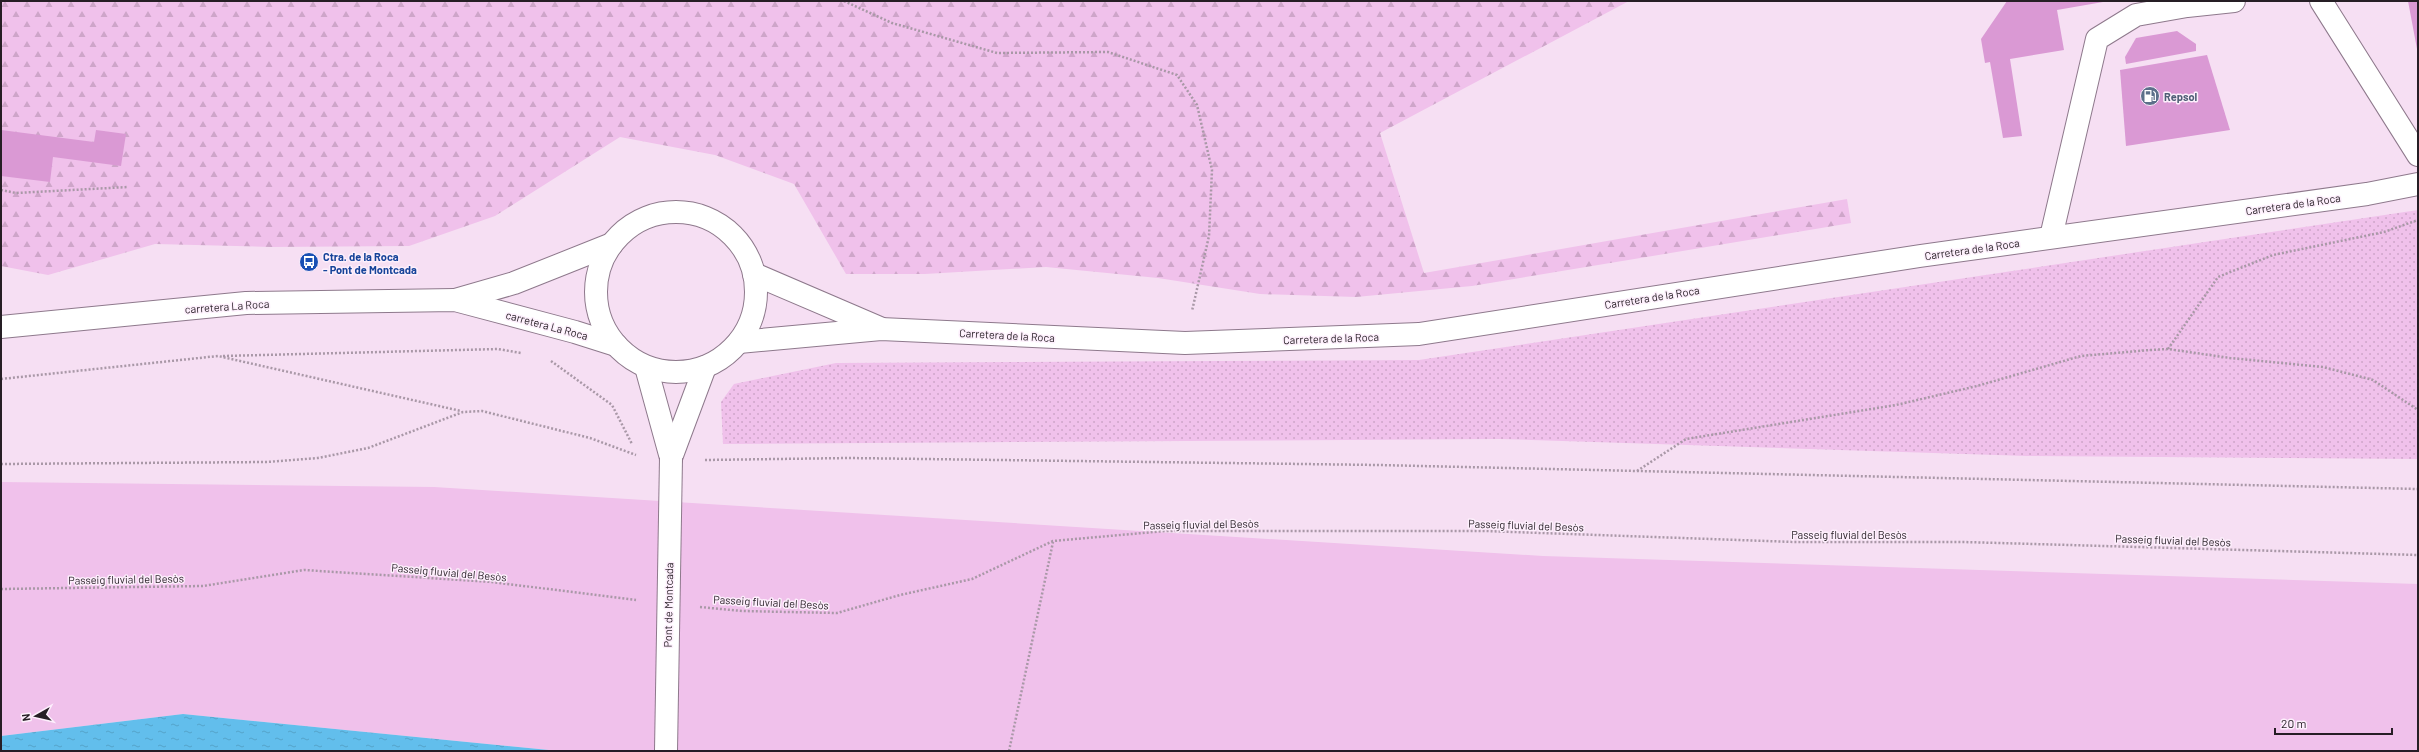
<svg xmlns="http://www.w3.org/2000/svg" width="2419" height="752" font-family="Barlow,sans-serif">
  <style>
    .grass { fill: #f0c1eb }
    .forest { fill: url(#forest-firs) }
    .park { fill: url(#park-dots) }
    .water { fill: url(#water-ripples) }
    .building { fill: #da99d4 }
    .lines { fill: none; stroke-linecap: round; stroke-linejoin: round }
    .service-casing { stroke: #8e798c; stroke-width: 24 }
    .tertiary-casing { stroke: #8e798c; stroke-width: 24 }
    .path { stroke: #a998a7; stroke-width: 2.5; stroke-dasharray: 2 2; stroke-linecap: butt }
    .service { stroke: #fff; stroke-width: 22 }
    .tertiary { stroke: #fff; stroke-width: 22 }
    .tertiary-bridge-casing { stroke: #8e798c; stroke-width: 24; stroke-linecap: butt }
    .tertiary-bridge { stroke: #fff; stroke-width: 22 }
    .labels { text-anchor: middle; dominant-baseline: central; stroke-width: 3; stroke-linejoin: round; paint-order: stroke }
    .service-label { font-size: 11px; font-weight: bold; fill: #4e5e75; stroke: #fdeffc; text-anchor: start }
    .street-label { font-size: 11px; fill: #261e25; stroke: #fdeffc }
    .transit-label { font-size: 11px; font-weight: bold; fill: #164399; stroke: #fdeffc; text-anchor: start }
  </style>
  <defs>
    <pattern id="forest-firs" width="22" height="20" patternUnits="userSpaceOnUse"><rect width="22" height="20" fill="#f0c1eb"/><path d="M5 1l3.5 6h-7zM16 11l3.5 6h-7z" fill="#cea5c9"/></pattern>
    <pattern id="park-dots" width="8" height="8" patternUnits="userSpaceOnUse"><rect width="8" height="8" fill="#f0c1eb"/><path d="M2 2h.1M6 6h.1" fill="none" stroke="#cea5c9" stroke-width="1.8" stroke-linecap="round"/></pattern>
    <pattern id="water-ripples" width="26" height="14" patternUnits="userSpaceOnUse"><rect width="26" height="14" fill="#62beec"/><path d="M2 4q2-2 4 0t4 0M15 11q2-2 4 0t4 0" fill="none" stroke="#55a3ca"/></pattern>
  </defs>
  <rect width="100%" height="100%" fill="#f6dff3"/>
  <polygon class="grass" points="1,482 434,487 1543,556 2418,584 2418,751 559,751 183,714 1,736"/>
  <polygon class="forest" points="1,1 1629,1 1380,133 1424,273 1847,199 1851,223 1472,286 1356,297 1260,294 1158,278 1046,267 925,274 846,274 794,184 715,155 620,137 495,216 409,246 271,247 155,244 48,275 1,266"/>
  <polygon class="park" points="2418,210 2418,459 2027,456 1500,439 723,444 721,402 734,384 836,363 1419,360"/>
  <polygon class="water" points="183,714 559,751 1,751 1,736"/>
  <g class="building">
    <polygon points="2007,1 2103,2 2057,10 2064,50 2010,59 2022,136 2003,138 1990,62 1985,63 1981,39"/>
    <polygon points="2408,1 2418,1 2418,49 2417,49"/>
    <polygon points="2177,31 2196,44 2196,51 2126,64 2125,57 2136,38"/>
    <polygon points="2207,55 2230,130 2126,146 2120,70"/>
    <polygon points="1,130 94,142 96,130 126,134 121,166 53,157 50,182 1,176"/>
  </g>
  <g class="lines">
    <defs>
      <g id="service">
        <polyline points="2321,1 2418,155"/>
        <polyline points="2051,237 2097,39 2136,15 2187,6 2234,1"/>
      </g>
      <g id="tertiary">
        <circle cx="676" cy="292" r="80"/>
        <polyline points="754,274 880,328"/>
        <polyline points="455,300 514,283 612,244"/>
        <polyline points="1,327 246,303 455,300 575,332 616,345"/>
        <polyline points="739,342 881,329 1185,343 1419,334 1920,256 2367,194 2418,184"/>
        <polyline points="646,367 671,458"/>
        <polyline points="671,458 705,367"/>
      </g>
    </defs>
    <use href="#service" class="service-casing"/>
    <use href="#tertiary" class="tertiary-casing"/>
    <g class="path">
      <polyline points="844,1 892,23 997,53 1108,52 1177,75 1197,105 1212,170 1209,236 1192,311"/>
      <polyline points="1,190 16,193 128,187"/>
      <polyline points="2168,349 2218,277 2273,255 2384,232 2418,220"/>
      <polyline points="223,356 498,349 521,353"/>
      <polyline points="551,361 612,405 632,444"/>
      <polyline points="1,379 218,356 461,411"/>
      <polyline points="705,460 849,458 1378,465 2418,489"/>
      <polyline points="1,464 267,462 318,458 368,448 463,412 482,411 590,438 636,455"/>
      <polyline points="1637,471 1686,439 1896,405 1977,386 2081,356 2150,350 2168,349 2230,358 2323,367 2373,380 2418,410"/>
      <polyline points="1,589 203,586 304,570 492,582 636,600"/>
      <polyline points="700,607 742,611 837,613 900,595 972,579 1053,541 1165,531 1486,531 1794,542 1964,542 2418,555"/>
      <polyline points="1009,751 1053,542"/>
    </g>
    <use href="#service" class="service"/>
    <use href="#tertiary" class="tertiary"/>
    <defs>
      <polyline id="tertiary-bridge" points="666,751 671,458"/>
    </defs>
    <use href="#tertiary-bridge" class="tertiary-bridge-casing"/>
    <use href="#tertiary-bridge" class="tertiary-bridge"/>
  </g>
  <defs>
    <symbol id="fuel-disc" viewBox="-11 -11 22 22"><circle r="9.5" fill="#5c6f8a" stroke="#fdeffc"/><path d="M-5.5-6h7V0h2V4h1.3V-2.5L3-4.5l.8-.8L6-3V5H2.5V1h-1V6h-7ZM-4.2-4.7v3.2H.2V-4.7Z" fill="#fff"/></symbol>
    <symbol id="bus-disc" viewBox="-11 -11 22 22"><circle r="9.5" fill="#1a4fb4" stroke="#fdeffc"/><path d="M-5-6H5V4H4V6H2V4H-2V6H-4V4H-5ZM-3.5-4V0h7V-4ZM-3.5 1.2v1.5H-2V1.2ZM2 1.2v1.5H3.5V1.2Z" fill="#fff"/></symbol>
  </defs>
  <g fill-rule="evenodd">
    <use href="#fuel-disc" x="2139" y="85" width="22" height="22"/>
    <use href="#bus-disc" x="298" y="251" width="22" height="22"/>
  </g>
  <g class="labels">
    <g class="service-label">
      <text x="2164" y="96">Repsol</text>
    </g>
    <g class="street-label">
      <text transform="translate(2293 204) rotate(-8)">Carretera de la Roca</text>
      <text transform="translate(1972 249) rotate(-8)">Carretera de la Roca</text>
      <text transform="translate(1652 297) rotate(-9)">Carretera de la Roca</text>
      <text transform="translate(227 306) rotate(-4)">carretera La Roca</text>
      <text transform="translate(547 325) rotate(15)">carretera La Roca</text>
      <text transform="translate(1007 335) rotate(3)">Carretera de la Roca</text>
      <text transform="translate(1331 338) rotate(-2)">Carretera de la Roca</text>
      <text transform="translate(1201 524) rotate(-1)">Passeig fluvial del Besòs</text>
      <text transform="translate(1526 525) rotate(2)">Passeig fluvial del Besòs</text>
      <text x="1849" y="534">Passeig fluvial del Besòs</text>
      <text transform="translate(2173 540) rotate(2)">Passeig fluvial del Besòs</text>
      <text transform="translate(449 572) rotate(5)">Passeig fluvial del Besòs</text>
      <text transform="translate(126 579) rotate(-1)">Passeig fluvial del Besòs</text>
      <text transform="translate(771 602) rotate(3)">Passeig fluvial del Besòs</text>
      <text transform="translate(668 605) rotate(-89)">Pont de Montcada</text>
    </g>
    <g class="transit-label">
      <text x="323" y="256">Ctra. de la Roca<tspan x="323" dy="13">- Pont de Montcada</tspan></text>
    </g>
  </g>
  <rect width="2419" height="752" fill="none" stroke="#261e25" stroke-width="4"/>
  <g transform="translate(36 716) rotate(262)" stroke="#fdeffc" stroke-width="3" paint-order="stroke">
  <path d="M0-3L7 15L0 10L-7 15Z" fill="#261e25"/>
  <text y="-6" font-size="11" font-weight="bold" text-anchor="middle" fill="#261e25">N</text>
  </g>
  <path d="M2275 728v6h117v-6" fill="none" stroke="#261e25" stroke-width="2"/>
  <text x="2281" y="728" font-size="12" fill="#261e25" stroke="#fdeffc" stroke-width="3" paint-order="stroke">20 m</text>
</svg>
